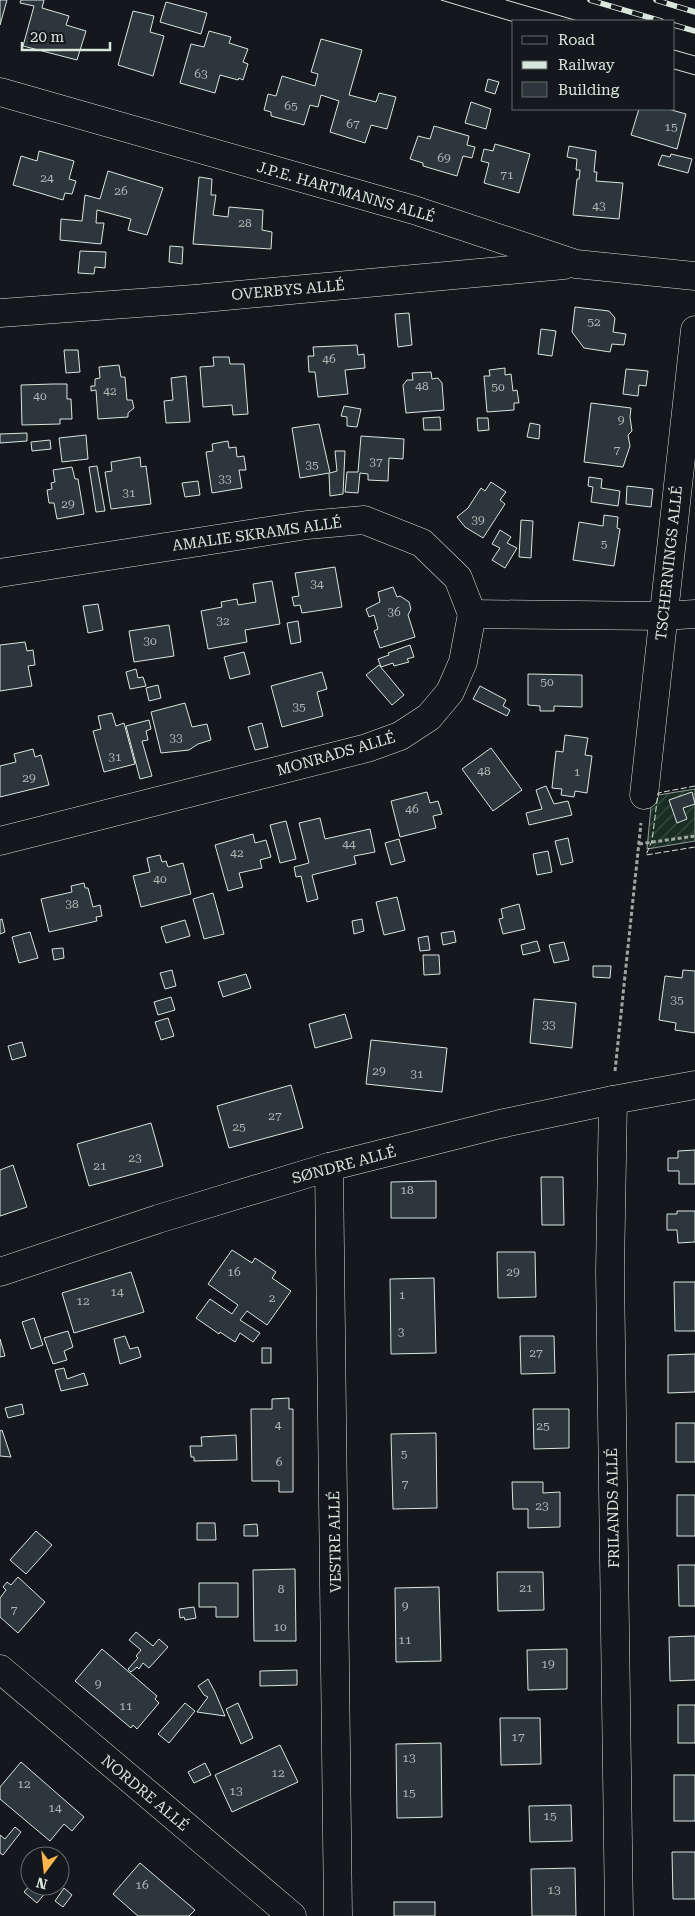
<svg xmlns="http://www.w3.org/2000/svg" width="695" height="1916" font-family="'Roboto Serif',serif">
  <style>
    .garden { fill: url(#garden-furrows); stroke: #939e99 }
    .building { fill: #2c363c; stroke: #d8e6dc }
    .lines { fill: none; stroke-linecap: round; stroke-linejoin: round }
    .minor-casing { stroke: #d8e6dc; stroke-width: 29 }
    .path { stroke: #9da8a2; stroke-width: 3; stroke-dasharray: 4 2.5; stroke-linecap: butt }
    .minor { stroke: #14181c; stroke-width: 28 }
    .tram { stroke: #d8e6dc; stroke-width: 1 }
    .rail-casing { stroke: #d8e6dc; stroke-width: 5.5 }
    .rail { stroke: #14181c; stroke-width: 4; stroke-dasharray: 11; stroke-linecap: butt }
    .fence { stroke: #d8e6dc; stroke-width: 1; stroke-dasharray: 6 2.5; stroke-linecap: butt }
    .labels { text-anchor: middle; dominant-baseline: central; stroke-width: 4; stroke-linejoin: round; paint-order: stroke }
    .number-label { font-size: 12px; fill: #adbab4 }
    .street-label { font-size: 15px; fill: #d8e6dc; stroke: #14181c }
  </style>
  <defs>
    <pattern id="garden-furrows" width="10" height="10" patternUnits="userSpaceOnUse" patternTransform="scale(1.25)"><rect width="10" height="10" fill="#1a2d24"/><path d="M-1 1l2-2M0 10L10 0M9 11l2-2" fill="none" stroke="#3b4b43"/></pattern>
  </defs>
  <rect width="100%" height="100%" fill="#14181c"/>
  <polygon class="garden" points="695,789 695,841 647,849 652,796"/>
  <g class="building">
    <polygon points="0,0 7,0 0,25"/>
    <polygon points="21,0 44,0 42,8 69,16 66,25 86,31 77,60 23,46 34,6 20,3"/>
    <polygon points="166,2 207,13 201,34 160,22"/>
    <polygon points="133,11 154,16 150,32 164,36 153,76 118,65"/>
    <polygon points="209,31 231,37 229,43 248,49 243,62 248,64 243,80 239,78 238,80 220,75 215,93 180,83 191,44 204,47"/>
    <polygon points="321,39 362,50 349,95 376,102 379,93 396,97 387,129 371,125 365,143 330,132 339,101 321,95 318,107 310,105 304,125 271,116 271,112 264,110 268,94 276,96 282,76 315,86 318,74 311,72"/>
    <polygon points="488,79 499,82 495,94 485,91"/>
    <polygon points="471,102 491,109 486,129 465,123"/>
    <polygon points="639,109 668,109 686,114 677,149 631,135"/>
    <polygon points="434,126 469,136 467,145 475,147 472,158 463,156 457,176 423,166 423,163 410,159 418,136 430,139"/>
    <polygon points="495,144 530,154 519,193 484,183 489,163 481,161 484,149 493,151"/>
    <polygon points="569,146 596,151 594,172 597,172 596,181 623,183 619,219 573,215 577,179 579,179 580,170 576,170 577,159 567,157"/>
    <polygon points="39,151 74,161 69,179 76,181 72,194 65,193 63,200 13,185 21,156 37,161"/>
    <polygon points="671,154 692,159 688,173 658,165 662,155 670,157"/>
    <polygon points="108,171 163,188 147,235 128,230 131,219 97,210 96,223 104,223 101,244 60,240 61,219 82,221 85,195 100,199"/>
    <polygon points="199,177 212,179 211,195 216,195 213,215 228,217 229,207 263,210 262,230 272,232 271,249 193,244"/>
    <polygon points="170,246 183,247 182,264 169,262"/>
    <polygon points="80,251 106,252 105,268 95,267 94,274 78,273"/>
    <polygon points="575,307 609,311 615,318 613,332 626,334 624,345 612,344 610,352 584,348 572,332"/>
    <polygon points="409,313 412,345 398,347 395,314"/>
    <polygon points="541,329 556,331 552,356 538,354"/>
    <polygon points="357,345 358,355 364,354 365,368 345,370 348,394 318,397 315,372 309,372 308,356 314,356 313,347"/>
    <polygon points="64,350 78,350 80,372 66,373"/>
    <polygon points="213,357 229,357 230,364 244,364 248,414 233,415 232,405 203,407 200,367 214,366"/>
    <polygon points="119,365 121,377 125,377 127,400 132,400 134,408 128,413 128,417 98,419 96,390 91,391 91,386 95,386 95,379 100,378 99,367"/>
    <polygon points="505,368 505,375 511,374 513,391 517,390 519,403 514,403 514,410 487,412 484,376 490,376 489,370"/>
    <polygon points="626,369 648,371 646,386 639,385 638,396 623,394"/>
    <polygon points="431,372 432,379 438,378 442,383 444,410 406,413 403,385 407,380 413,380 412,373"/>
    <polygon points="186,376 190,422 166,423 164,401 173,400 171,378"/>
    <polygon points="53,384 67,384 67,399 71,399 72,419 60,419 60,424 22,425 21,385"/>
    <polygon points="591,403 631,408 630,417 632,431 628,435 630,446 623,467 584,462"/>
    <polygon points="344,406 361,409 357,427 347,426 347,417 341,416"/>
    <polygon points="440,417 441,430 424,430 423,418"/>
    <polygon points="477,418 488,418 489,430 478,431"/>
    <polygon points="530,423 540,425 539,439 527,437"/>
    <polygon points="319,424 330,473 337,471 335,451 345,451 343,494 330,496 329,473 300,478 292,428"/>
    <polygon points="27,433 27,441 0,443 0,434"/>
    <polygon points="86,435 88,459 62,462 59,438"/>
    <polygon points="361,436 404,439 403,459 389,458 388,481 368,480 368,474 360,473 358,493 345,492 347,472 358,472"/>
    <polygon points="50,440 51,449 32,451 31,442"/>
    <polygon points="228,441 229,448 236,447 237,457 244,456 246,470 239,470 242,488 212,493 206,452 213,451 212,444"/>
    <polygon points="140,457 141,467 146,466 151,504 111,509 105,472 112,471 111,462"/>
    <polygon points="97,466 105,511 96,512 89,467"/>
    <polygon points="72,467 75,479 78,479 84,514 57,519 54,503 49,503 47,490 52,489 51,483 55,482 53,470"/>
    <polygon points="589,477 602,479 601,488 620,491 618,506 591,502 593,487 588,486"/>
    <polygon points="198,481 200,495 185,497 182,483"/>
    <polygon points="491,482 506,492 500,500 505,504 483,538 465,527 457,517 468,508 481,488 485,491"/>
    <polygon points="627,486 653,489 651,507 626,504"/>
    <polygon points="604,515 618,517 617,528 620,529 614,566 573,560 579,522 603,526"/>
    <polygon points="521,520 533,521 531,558 519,557"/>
    <polygon points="500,530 511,537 507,543 517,548 505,568 492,560 500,548 492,544"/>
    <polygon points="335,567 342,607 302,613 300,605 294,606 292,597 299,596 295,573"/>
    <polygon points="272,581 280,624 245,630 247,642 208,649 201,611 222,607 221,602 237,599 238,605 256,602 253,584"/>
    <polygon points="393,587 397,597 400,596 409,602 411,609 408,615 415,637 380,648 374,631 378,629 374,615 369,617 366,609 380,602 378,592"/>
    <polygon points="98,604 103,630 88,633 83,606"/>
    <polygon points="298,621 301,642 291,644 287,623"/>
    <polygon points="169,625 174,656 134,662 129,631"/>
    <polygon points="25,642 27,651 33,650 35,665 28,666 32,686 0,691 0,645"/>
    <polygon points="410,645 414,657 407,659 409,662 394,666 393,663 381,667 378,659 389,655 388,653"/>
    <polygon points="244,652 250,674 230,679 224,657"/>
    <polygon points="379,665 404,695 392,705 366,675"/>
    <polygon points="136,669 138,678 143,677 146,686 130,689 126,672"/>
    <polygon points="322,672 327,689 317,692 323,716 282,727 271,686"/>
    <polygon points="528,674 582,675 582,707 554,706 554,711 540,711 540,706 528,705"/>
    <polygon points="158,685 161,698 149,701 146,688"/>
    <polygon points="480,686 506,700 503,706 510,710 507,716 473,699"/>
    <polygon points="185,703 192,727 207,724 211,740 198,744 189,750 161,753 151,712"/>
    <polygon points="112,713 116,726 124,723 135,764 104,772 93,731 101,729 98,716"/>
    <polygon points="149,720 151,729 146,731 148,740 142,741 152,776 140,779 126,726"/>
    <polygon points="262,723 268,747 255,750 248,727"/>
    <polygon points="565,735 588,738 585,755 592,756 587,793 575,791 574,797 561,795 562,789 552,788 556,751 563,752"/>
    <polygon points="491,748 522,790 493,811 462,769"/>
    <polygon points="33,749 35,757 41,755 49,785 0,797 0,766 16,762 14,754"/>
    <polygon points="546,786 554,804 568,801 572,815 529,825 526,813 542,809 536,790"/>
    <polygon points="427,792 430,803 438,801 442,814 433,816 436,828 400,837 391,801"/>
    <polygon points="692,792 695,804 683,808 687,819 677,823 669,800"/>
    <polygon points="320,818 325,839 370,829 375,852 354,856 356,864 312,875 318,899 307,902 301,876 296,877 294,867 309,863 299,823"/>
    <polygon points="286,821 296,859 280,863 270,825"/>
    <polygon points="253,834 255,843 266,840 271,857 260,860 262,868 239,873 243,887 228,891 215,845"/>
    <polygon points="568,838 573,862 561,865 555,841"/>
    <polygon points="399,839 405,861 391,865 385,843"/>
    <polygon points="548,851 552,872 537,875 533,854"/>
    <polygon points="160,855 162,862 166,861 168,867 183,863 191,894 141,907 133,876 150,872 147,858"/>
    <polygon points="84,883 85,888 88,888 93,907 100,905 102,916 96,917 97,921 49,932 41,899 72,892 71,886"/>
    <polygon points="213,893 224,934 204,939 193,899"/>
    <polygon points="397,897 405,930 384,935 376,902"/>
    <polygon points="519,904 525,929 503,934 499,919 503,918 501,909"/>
    <polygon points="2,919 5,932 0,934 0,920"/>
    <polygon points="362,919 364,931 354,934 352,921"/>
    <polygon points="185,920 190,936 166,943 161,927"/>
    <polygon points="454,931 456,942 443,945 441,933"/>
    <polygon points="30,932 38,958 19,963 12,937"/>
    <polygon points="428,936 430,950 420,951 418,938"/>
    <polygon points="537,941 540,951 523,955 521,945"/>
    <polygon points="564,942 569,960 554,963 549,945"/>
    <polygon points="63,948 64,958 54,960 52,949"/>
    <polygon points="423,955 439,955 440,974 424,975"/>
    <polygon points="593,966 611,966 610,978 593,977"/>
    <polygon points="172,970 176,986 165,989 160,973"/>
    <polygon points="683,970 695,971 695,1033 675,1030 676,1023 659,1020 665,976 682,978"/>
    <polygon points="246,974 251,988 223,997 218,982"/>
    <polygon points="171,997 175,1010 158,1015 154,1002"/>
    <polygon points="534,999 576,1003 572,1048 530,1043"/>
    <polygon points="345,1014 352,1038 315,1048 309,1024"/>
    <polygon points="168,1018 174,1036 161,1040 155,1022"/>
    <polygon points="371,1040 447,1048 442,1092 366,1084"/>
    <polygon points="22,1042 26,1056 12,1060 8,1046"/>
    <polygon points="291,1085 303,1128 229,1148 217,1106"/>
    <polygon points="151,1123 163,1166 89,1186 77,1144"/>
    <polygon points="695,1150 695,1184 679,1184 679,1171 668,1171 668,1158 678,1158 678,1151"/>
    <polygon points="13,1165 27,1207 0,1216 0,1170"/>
    <polygon points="541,1177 563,1177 564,1225 542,1225"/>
    <polygon points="436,1181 436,1218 391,1218 391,1182"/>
    <polygon points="677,1211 695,1211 695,1242 678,1243 677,1230 667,1230 667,1214 677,1214"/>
    <polygon points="232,1250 252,1263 255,1258 276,1272 272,1278 291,1291 267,1325 247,1311 240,1320 260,1333 253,1342 240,1333 235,1342 220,1332 219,1334 196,1318 210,1299 232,1314 238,1305 208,1284"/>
    <polygon points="497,1252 535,1252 536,1297 498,1298"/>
    <polygon points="131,1272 144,1312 74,1333 62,1293"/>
    <polygon points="434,1278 436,1353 391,1354 390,1279"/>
    <polygon points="674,1282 695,1282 695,1331 675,1331"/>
    <polygon points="34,1318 43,1345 31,1349 22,1322"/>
    <polygon points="68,1331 73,1347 64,1351 67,1360 53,1364 44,1338"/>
    <polygon points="125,1336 130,1349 138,1347 141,1357 120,1364 114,1339"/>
    <polygon points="520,1336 554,1336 555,1373 521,1374"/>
    <polygon points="0,1339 5,1356 0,1357"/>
    <rect x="262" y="1348" width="9" height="15"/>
    <polygon points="695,1354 695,1392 668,1393 668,1355"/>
    <polygon points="64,1368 67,1379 84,1373 88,1385 61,1391 55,1370"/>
    <polygon points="289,1398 289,1409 293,1409 293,1492 279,1492 279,1481 252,1481 251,1409 272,1409 272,1399"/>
    <polygon points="22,1404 24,1414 8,1418 5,1408"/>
    <polygon points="533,1409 569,1409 569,1448 534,1449"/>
    <rect x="676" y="1423" width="19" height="39"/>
    <polygon points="2,1430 11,1457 0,1456 0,1431"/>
    <polygon points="436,1433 437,1508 393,1509 391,1434"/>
    <polygon points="236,1435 237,1460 194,1461 194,1457 191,1457 190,1446 202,1446 201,1437"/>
    <polygon points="512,1482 543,1482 543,1493 560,1492 560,1527 528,1528 528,1509 513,1509"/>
    <rect x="677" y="1495" width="18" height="41"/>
    <polygon points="197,1523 215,1523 216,1540 197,1540"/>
    <polygon points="257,1524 258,1536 244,1536 244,1525"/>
    <polygon points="36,1531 52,1545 26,1574 10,1560"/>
    <polygon points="678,1565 695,1565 695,1606 679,1606"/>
    <polygon points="295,1569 296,1641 254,1641 253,1570"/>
    <polygon points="497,1572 543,1572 544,1610 498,1611"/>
    <polygon points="18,1577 45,1602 18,1633 0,1617 0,1598 6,1590 3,1587 7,1582 11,1585"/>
    <polygon points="199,1583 238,1583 238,1617 216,1617 216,1607 199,1607"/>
    <polygon points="439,1587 441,1661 396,1662 395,1588"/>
    <polygon points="194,1607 196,1618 185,1620 184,1617 180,1618 179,1609"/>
    <polygon points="136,1632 153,1646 159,1639 168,1647 149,1668 143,1663 139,1669 137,1667 131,1672 128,1669 138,1658 136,1656 141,1650 129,1640"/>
    <polygon points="695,1636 695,1680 670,1681 669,1637"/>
    <polygon points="102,1649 157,1696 155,1699 159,1703 137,1729 133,1725 131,1728 75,1681"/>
    <polygon points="567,1649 567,1689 528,1690 527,1650"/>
    <polygon points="297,1670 297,1685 260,1686 260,1671"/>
    <polygon points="208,1679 215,1692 225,1716 197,1712 208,1697 204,1695 198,1686"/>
    <polygon points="185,1703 195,1711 169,1743 158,1734"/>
    <polygon points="238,1703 253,1738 241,1744 226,1709"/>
    <rect x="678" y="1705" width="17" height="38"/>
    <polygon points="500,1718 540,1718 541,1764 501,1765"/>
    <polygon points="441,1743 442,1817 397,1818 396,1744"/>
    <polygon points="280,1745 298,1782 232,1812 215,1775"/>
    <polygon points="21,1762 84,1817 72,1831 64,1824 50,1841 0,1799 0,1787"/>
    <polygon points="205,1763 211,1775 194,1783 188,1772"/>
    <rect x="674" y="1775" width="21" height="46"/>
    <polygon points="571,1805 572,1841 530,1842 529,1806"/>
    <polygon points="15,1827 21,1832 3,1855 0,1853 0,1835 5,1839"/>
    <polygon points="672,1852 695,1852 695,1899 673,1899"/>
    <polygon points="140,1863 195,1910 189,1916 138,1916 113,1894"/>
    <polygon points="575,1868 576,1916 532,1916 531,1869"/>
    <polygon points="30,1885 39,1886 46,1892 37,1903 24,1892"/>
    <polygon points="64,1888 72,1895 63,1907 55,1901"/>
    <rect x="394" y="1902" width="41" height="14"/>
  </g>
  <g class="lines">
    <defs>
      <g id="minor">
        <polyline points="0,92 414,210 576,264 695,276"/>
        <polyline points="0,313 194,299 564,265"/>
        <polyline points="0,573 307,525 364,520 422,543 458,578 472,614"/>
        <polyline points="644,795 695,330"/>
        <polyline points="0,841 367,748 400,736 429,717 450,692 463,662 472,614 664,616 695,614"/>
        <polyline points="613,1100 610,1271 619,1916"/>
        <polyline points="329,1167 338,1916"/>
        <polyline points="0,1272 158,1219 329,1167 500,1124 613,1100 695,1085"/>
        <polyline points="0,1669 292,1916"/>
      </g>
    </defs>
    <use href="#minor" class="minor-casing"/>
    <g class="path">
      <polyline points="639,844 695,836"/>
      <polyline points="615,1071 641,823"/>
    </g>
    <use href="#minor" class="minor"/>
    <g class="tram">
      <polyline points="441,0 514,22"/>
      <polyline points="506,0 578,21"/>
      <polyline points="674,50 695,56"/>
      <polyline points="674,69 695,75"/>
    </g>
    <defs>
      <g id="rail">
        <polyline points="590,0 661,21"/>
        <polyline points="656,0 695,12"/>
        <polyline points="674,25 695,31"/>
      </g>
    </defs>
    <use href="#rail" class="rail-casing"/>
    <use href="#rail" class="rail"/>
    <polyline class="fence" points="695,786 658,793 652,841 646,855 695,847"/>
  </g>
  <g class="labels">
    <g class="number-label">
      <text x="201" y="74">63</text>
      <text x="291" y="106">65</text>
      <text x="353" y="124">67</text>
      <text x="671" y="127">15</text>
      <text x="444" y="158">69</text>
      <text x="507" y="175">71</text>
      <text x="47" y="178">24</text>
      <text x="121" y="191">26</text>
      <text x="599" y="206">43</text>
      <text x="245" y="223">28</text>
      <text x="594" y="322">52</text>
      <text x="329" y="359">46</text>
      <text x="422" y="386">48</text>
      <text x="498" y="387">50</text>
      <text x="110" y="391">42</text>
      <text x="40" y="396">40</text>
      <text x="621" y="420">9</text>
      <text x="617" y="450">7</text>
      <text x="376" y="462">37</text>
      <text x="312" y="465">35</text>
      <text x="225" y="479">33</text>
      <text x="129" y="493">31</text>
      <text x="68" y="504">29</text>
      <text x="478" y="520">39</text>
      <text x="604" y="544">5</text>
      <text x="317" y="584">34</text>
      <text x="394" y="612">36</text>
      <text x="223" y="621">32</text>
      <text x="150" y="641">30</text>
      <text x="547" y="682">50</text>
      <text x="299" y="707">35</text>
      <text x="176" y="738">33</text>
      <text x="115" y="757">31</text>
      <text x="484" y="771">48</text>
      <text x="577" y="772">1</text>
      <text x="29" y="778">29</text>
      <text x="412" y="809">46</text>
      <text x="349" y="844">44</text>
      <text x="237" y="853">42</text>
      <text x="160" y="879">40</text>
      <text x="72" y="904">38</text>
      <text x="677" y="1000">35</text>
      <text x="549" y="1025">33</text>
      <text x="379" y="1071">29</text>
      <text x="417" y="1074">31</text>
      <text x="275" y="1116">27</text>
      <text x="239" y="1127">25</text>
      <text x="135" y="1158">23</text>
      <text x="100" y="1166">21</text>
      <text x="407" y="1190">18</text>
      <text x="234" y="1272">16</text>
      <text x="513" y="1272">29</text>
      <text x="117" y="1292">14</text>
      <text x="402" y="1295">1</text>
      <text x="272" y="1298">2</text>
      <text x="83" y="1301">12</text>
      <text x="401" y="1332">3</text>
      <text x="536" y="1353">27</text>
      <text x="278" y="1425">4</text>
      <text x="543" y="1426">25</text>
      <text x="404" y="1454">5</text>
      <text x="279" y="1462">6</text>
      <text x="405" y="1484">7</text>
      <text x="542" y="1506">23</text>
      <text x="526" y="1588">21</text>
      <text x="281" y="1589">8</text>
      <text x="405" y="1606">9</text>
      <text x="14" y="1610">7</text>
      <text x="280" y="1627">10</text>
      <text x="405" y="1640">11</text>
      <text x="548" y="1664">19</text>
      <text x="98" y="1684">9</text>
      <text x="126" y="1706">11</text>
      <text x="518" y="1737">17</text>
      <text x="409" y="1758">13</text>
      <text x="278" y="1773">12</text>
      <text x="24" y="1784">12</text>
      <text x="236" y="1791">13</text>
      <text x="409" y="1793">15</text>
      <text x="55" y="1808">14</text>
      <text x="550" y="1816">15</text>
      <text x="142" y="1885">16</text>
      <text x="554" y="1890">13</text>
    </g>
    <g class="street-label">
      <text transform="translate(346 192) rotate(16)">J.P.E. HARTMANNS ALLÉ</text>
      <text transform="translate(288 290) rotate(-5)">OVERBYS ALLÉ</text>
      <text transform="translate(257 534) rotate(-8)">AMALIE SKRAMS ALLÉ</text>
      <text transform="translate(669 563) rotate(-84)">TSCHERNINGS ALLÉ</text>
      <text transform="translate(336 754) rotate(-16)">MONRADS ALLÉ</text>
      <text transform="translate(344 1165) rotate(-15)">SØNDRE ALLÉ</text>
      <text transform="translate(613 1508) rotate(-91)">FRILANDS ALLÉ</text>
      <text transform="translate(335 1542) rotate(-91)">VESTRE ALLÉ</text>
      <text transform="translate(145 1793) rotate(40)">NORDRE ALLÉ</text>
    </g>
  </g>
  <rect x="512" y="20" width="162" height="90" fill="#14181c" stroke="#626a69"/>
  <rect x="522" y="36" width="25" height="8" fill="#14181c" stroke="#626a69"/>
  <text x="558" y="45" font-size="15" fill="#d8e6dc">Road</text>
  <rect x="522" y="61" width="25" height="8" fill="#d8e6dc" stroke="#626a69"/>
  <text x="558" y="70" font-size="15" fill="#d8e6dc">Railway</text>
  <rect x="522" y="82" width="25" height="15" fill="#2c363c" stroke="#626a69"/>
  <text x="558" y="95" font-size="15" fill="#d8e6dc">Building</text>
  <g transform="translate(45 1871) rotate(195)"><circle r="24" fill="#14181c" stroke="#626a69"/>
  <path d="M0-4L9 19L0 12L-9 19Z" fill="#ffb74d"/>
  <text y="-8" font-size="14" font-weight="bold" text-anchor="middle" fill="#d8e6dc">N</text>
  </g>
  <path d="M22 42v8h88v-8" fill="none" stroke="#d8e6dc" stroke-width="2.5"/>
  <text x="30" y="42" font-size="15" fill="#d8e6dc" stroke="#14181c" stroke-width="4" paint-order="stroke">20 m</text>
</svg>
